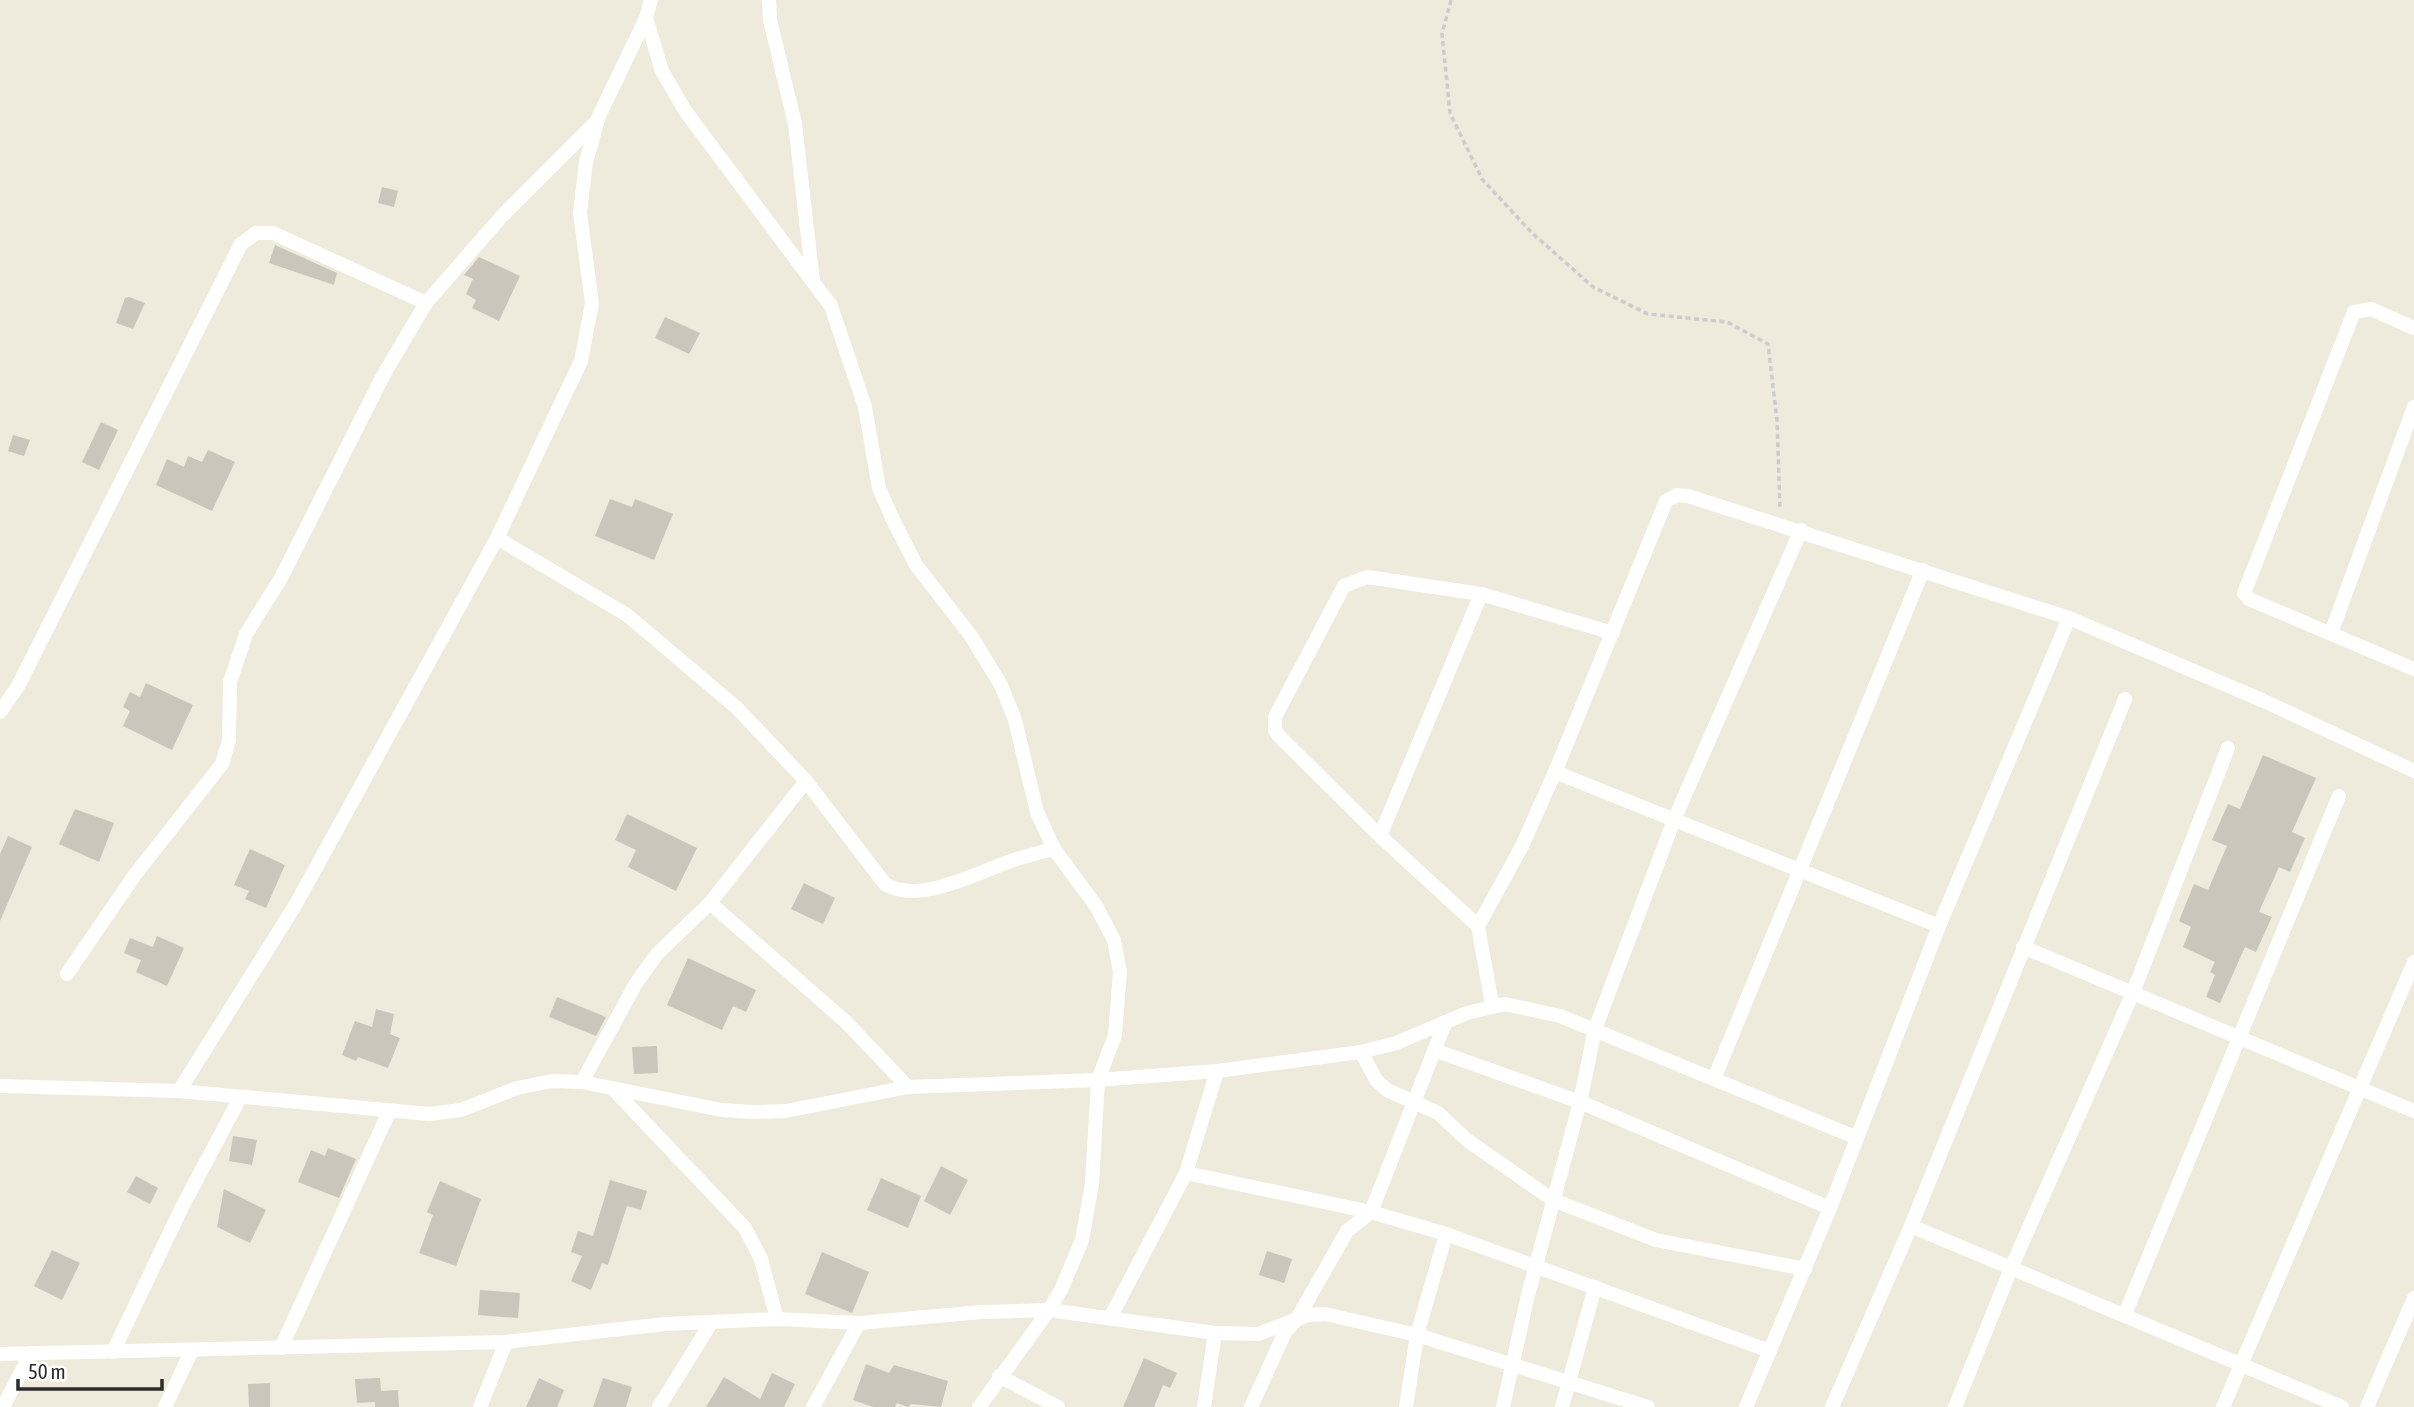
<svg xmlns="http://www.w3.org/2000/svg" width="2414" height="1407" font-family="'Asap Condensed',sans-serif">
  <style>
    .building { fill: #cac6bc }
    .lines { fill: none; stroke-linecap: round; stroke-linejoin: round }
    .path { stroke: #ccc; stroke-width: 3.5; stroke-dasharray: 5 3.5; stroke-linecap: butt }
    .street { stroke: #fff; stroke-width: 14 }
  </style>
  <rect width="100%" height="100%" fill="#eeeadc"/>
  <g class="building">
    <polygon points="382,187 398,191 394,207 378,203"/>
    <polygon points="275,245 337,273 334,285 269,263"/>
    <polygon points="479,257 520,276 499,321 472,308 476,300 466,294 473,279 464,275"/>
    <polygon points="129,297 145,303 133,329 116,323 125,298"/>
    <polygon points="665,317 700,333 689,354 655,338"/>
    <polygon points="101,422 118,430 99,470 82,462"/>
    <polygon points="13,435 30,440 24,456 8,451"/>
    <polygon points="208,450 235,462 212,511 156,485 167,459 184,467 188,456 202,462"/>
    <polygon points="610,499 632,507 635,499 673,514 654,560 595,536"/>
    <polygon points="146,683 193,705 172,750 123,726 130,711 123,707 130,692 140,697"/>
    <polygon points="2263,755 2316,778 2292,832 2305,838 2290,872 2279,867 2259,912 2272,917 2256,952 2245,947 2220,1003 2206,997 2215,975 2210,972 2215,962 2183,947 2191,927 2179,921 2194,884 2208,890 2227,846 2212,840 2228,804 2240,809"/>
    <polygon points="75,809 114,823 99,862 59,844"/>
    <polygon points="627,814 697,848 676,891 628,867 636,850 615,840"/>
    <polygon points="8,836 32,847 0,921 0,854"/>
    <polygon points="250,849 285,865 266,908 245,899 249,891 234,885"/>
    <polygon points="804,883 835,898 823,924 791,909"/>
    <polygon points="157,936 184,948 167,986 136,972 141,960 124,953 130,938 153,947"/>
    <polygon points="688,958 756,990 746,1012 733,1006 722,1030 667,1005"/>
    <polygon points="557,997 606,1017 596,1036 549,1017"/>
    <polygon points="376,1009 394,1014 390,1034 400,1038 388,1068 358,1057 356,1061 342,1055 355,1021 372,1027"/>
    <polygon points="657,1046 658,1073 634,1074 632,1047"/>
    <polygon points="233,1136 257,1140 252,1165 229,1161"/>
    <polygon points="328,1148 356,1159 339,1198 298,1182 311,1150 325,1156"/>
    <polygon points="941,1166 968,1180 950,1215 924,1201"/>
    <polygon points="136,1176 158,1188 150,1204 127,1192"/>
    <polygon points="881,1178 921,1196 908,1228 867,1210"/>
    <polygon points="610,1180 647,1191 641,1210 627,1206 608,1265 602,1263 591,1290 571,1281 582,1256 571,1252 578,1231 593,1236"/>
    <polygon points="440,1181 481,1199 456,1266 419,1253 433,1215 427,1212"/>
    <polygon points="224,1189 266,1210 250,1243 217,1227"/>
    <polygon points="52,1250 80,1263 62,1300 34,1286"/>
    <polygon points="1267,1251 1292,1259 1284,1283 1259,1275"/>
    <polygon points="822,1252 869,1272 852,1313 805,1294"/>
    <polygon points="480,1290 520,1293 518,1318 478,1315"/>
    <polygon points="1144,1358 1177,1373 1170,1388 1163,1385 1154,1407 1123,1407"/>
    <polygon points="866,1364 889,1373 894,1365 948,1381 941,1407 911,1404 908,1407 897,1403 895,1407 873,1407 853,1400"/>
    <polygon points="772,1373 795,1384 784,1407 706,1407 724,1377 760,1399"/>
    <polygon points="380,1378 381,1391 398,1390 399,1407 375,1407 375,1402 357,1403 355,1379"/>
    <polygon points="539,1378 564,1390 557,1407 526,1407"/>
    <polygon points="603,1378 632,1387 626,1407 593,1407"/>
    <polygon points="270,1383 270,1407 249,1407 248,1384"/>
  </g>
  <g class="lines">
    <polyline class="path" points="1451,0 1442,34 1450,113 1482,179 1531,232 1593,287 1648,314 1727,322 1768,344 1777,420 1780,508"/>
    <g class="street">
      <polyline points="769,0 770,20 795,124 813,281"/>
      <polyline points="646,18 662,71 686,112 831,306 865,407 879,488 893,520 916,565 971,636 1001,685 1015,720 1037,812 1054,849 1096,906 1114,940 1120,972 1115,1035 1098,1080 1092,1184 1082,1240 1061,1290 1049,1310 979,1407"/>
      <polyline points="2414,328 2371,309 2354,312 2244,593 2249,599 2414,669"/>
      <path d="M497,538L627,615L737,708L806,781L885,884C921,906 981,870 1017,859C1029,855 1042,852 1054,849"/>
      <polyline points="2331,633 2414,407"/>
      <polyline points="0,712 18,686 241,244 256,233 273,233 426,303"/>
      <polyline points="1555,772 1939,926"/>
      <polyline points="1380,836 1481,594"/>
      <polyline points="710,903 845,1021 908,1087"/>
      <polyline points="1478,926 1380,836 1279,736 1275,730 1275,717 1344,586 1367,577 1481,594 1613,633"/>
      <polyline points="2023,947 2414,1111"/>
      <polyline points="67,974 134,876 222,764 229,740 230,682 246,634 281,578 384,374 426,303 502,216 597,121"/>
      <polyline points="1492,1005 1478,926 1522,846 1555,772 1666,501 1677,495 1688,496 2069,618 2264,701 2414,771"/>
      <polyline points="1434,1050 1580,1102 1830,1208"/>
      <polyline points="1361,1052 1376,1080 1387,1090 1438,1113 1467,1140 1553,1200 1656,1240 1805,1269"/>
      <polyline points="1714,1079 1923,570"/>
      <polyline points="582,1082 635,985 657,954 710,903 806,781"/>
      <polyline points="0,1086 179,1091 429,1114 461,1110 517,1088 552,1081 582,1082 721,1110 754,1112 786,1111 908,1087 1098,1080 1217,1071 1361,1052 1396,1043 1467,1013 1505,1004 1560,1016 1855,1137"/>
      <polyline points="614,1090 745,1228 761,1259 777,1319"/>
      <polyline points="179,1091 296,904 497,538 581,361 592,303 580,213 586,162 599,116 646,18 651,0"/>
      <polyline points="1186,1173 1371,1212 1446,1234 1770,1351"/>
      <polyline points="1911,1226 2342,1407"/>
      <polyline points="2125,1314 2339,796"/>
      <polyline points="1110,1318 1186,1173 1217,1071"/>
      <polyline points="281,1348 389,1112"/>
      <polyline points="113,1352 182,1207 240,1098"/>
      <polyline points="0,1354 506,1342 665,1324 777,1319 859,1323 981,1312 1049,1310 1215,1333 1258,1334 1308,1315 1325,1314 1417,1335 1648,1407"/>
      <polyline points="999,1376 1058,1407"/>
      <polyline points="3,1407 31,1353"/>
      <polyline points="165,1407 192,1350"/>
      <polyline points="480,1407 506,1342"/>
      <polyline points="659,1407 711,1323"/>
      <polyline points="813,1407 859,1323"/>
      <polyline points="1204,1407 1215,1333"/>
      <polyline points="1251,1407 1285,1332 1297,1319 1347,1231 1371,1212 1445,1023"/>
      <polyline points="1406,1407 1417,1335 1446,1234"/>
      <polyline points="1503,1407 1528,1295 1580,1102 1595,1029 1674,820 1801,530"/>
      <polyline points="1562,1407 1595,1287"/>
      <polyline points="1746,1407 1830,1208 1939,926 2069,618"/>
      <polyline points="1832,1407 1911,1226 2125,699"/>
      <polyline points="1955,1407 2012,1266 2132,995 2228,748"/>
      <polyline points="2223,1407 2414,962"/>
      <polyline points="2367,1407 2414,1298"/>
    </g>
  </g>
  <path d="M18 1379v10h144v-10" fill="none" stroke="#2b2b2b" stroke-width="3.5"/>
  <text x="28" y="1379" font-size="21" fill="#2b2b2b" stroke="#ffffff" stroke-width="5" paint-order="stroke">50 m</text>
</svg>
